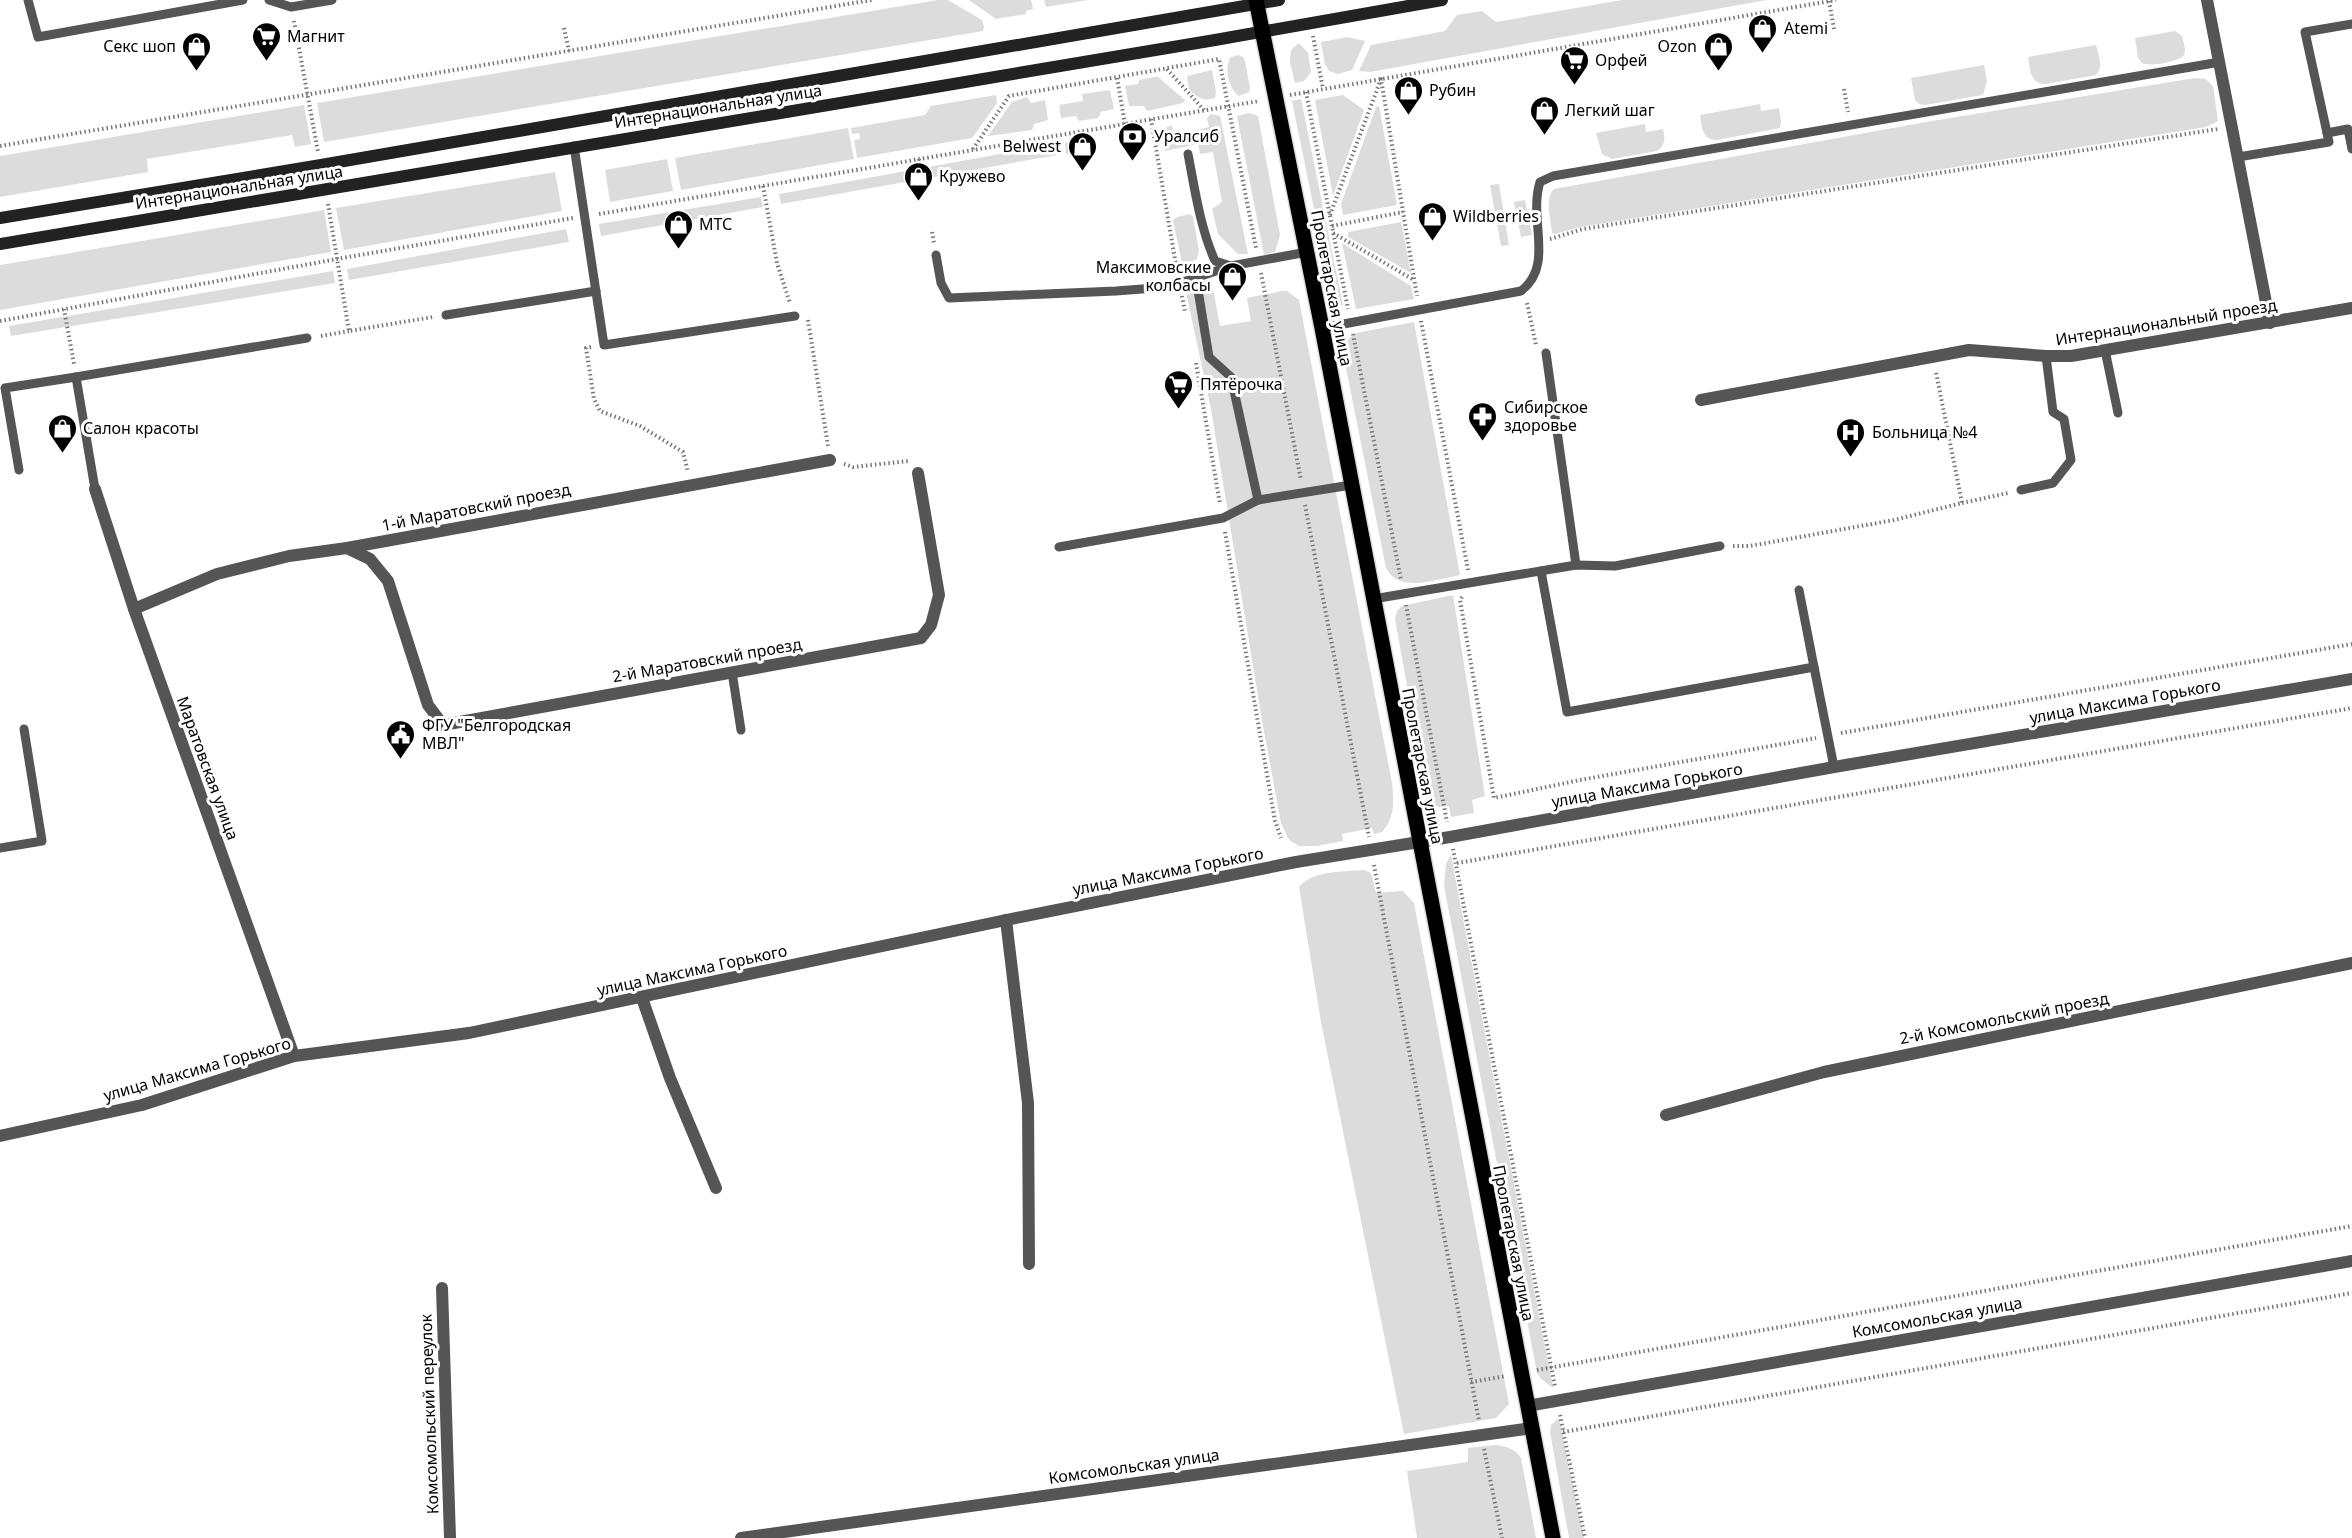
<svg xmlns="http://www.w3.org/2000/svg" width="2352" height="1538" font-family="'Noto Sans',sans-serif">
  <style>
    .green { fill: #dcdcdc }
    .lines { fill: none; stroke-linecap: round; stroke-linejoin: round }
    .primary-casing { stroke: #dbdbdb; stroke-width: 18 }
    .path { stroke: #777; stroke-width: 4; stroke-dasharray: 1.5 3; stroke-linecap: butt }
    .service { stroke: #555; stroke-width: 9 }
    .minor { stroke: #555; stroke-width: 12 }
    .secondary { stroke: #222; stroke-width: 12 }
    .primary { stroke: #000; stroke-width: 15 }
    .labels { text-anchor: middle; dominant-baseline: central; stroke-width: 6; stroke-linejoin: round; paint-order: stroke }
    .poi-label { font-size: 16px; fill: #000; stroke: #fff; text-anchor: start }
    .street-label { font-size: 16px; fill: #000; stroke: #fff }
  </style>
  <rect width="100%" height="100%" fill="#fff"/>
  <g class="green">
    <polygon points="938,0 948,0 982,20 984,27 983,31 324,142 317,103"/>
    <polygon points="969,0 1031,0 1033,9 1026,11 1026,14 996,19"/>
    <polygon points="1044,0 1088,0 1046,7"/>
    <polygon points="1622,0 1766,0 1370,72 1359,71 1371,45 1445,31 1457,15 1482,11 1496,22"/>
    <path d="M2175,31L2182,36C2183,41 2187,50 2184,55C2179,62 2149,67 2142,63L2138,58L2135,38Z"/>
    <polygon points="1347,37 1365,41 1352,70 1338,74 1329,71 1325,64 1321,42"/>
    <polygon points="1299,43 1308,53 1311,72 1304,81 1295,83 1290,62 1291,50"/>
    <path d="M2096,45C2098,54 2104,67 2096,75L2046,84C2030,84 2030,70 2028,57Z"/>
    <path d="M1238,55L1243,57L1245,61L1250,88L1249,92L1239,96C1228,89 1224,66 1231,57Z"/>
    <polygon points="1984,65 1987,81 1983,95 1925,105 1919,104 1915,100 1911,78"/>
    <path d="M1212,70L1216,92L1215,98C1204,102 1196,97 1189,89L1187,76Z"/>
    <polygon points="1154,77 1158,77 1185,100 1183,103 1147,111 1144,106 1129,106 1125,86 1138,84 1139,80"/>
    <path d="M2195,78L2206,79L2213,86L2218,121L2206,127L1580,227L1555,234L1552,233C1551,219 1544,199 1554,189L1926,122Z"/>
    <polygon points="1110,90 1114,109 1101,112 1098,118 1079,121 1076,116 1061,118 1059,105 1083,101 1082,94"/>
    <polygon points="996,95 997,103 972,138 857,158 854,140 860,139 859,133 852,134 851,128 925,115 931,106"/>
    <polygon points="1343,95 1364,110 1333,196 1315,100"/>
    <polygon points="1027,97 1031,103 1045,100 1048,120 1034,124 1032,130 988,136 1012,102"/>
    <polygon points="1301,99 1343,306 1336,303 1332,297 1292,101"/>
    <path d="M1760,104L1761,111L1779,108L1781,121L1780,128L1717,140C1702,140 1702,127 1700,115Z"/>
    <polygon points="304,105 311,144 295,147 292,135 147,159 148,172 0,197 0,156"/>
    <polygon points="1379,106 1397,205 1343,215 1341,204 1376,107"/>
    <polygon points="1249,113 1258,116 1280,235 1275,252 1264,255 1237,116"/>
    <polygon points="1211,114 1220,116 1248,254 1238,254 1218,234 1212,209 1222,202 1213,152 1200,154 1198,144 1165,151 1162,134 1163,129 1172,125 1174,136 1209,127 1207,118"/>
    <path d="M1645,124L1646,132L1663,129C1665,139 1666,145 1657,151L1612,159L1602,154L1596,133Z"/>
    <polygon points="848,128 854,159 681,190 675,158"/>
    <polygon points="1085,139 1087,150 1066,154 1065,143"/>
    <polygon points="1056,144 1057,155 781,204 779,194"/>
    <polygon points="667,159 673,191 610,202 605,170"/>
    <polygon points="555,172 562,211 344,250 336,208"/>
    <polygon points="1499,184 1509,245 1501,246 1490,185"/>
    <polygon points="761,197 763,207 601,236 599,224"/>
    <polygon points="1525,200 1532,235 1521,237 1514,202"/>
    <polygon points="324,210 331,252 0,310 0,265"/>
    <polygon points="1190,214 1193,217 1199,251 1197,259 1186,264 1182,263 1173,220 1177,217"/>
    <polygon points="1401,222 1411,273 1348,237 1348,232"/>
    <polygon points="566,229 569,242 349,280 347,269"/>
    <polygon points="1342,243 1411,286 1414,299 1356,309"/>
    <polygon points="333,271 335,283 11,336 9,326"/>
    <path d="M1211,278L1220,326L1251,321L1247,298L1282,291H1287L1299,300L1392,783C1394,801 1395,818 1382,832L1374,834L1372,828L1342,834L1343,841L1316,846H1299L1289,840L1281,823L1261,715L1211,409L1186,292L1187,288Z"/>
    <path d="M1414,322L1460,575C1438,579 1399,594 1386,568L1343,353L1346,341L1356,333Z"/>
    <polygon points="1453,595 1485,796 1472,800 1474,813 1451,817 1449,806 1439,807 1430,804 1427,797 1395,619 1397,611 1402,606"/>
    <polygon points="1451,855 1553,1388 1541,1379 1537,1373 1444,886 1446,864"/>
    <path d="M1364,870L1371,873L1376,893L1403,891L1414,903L1509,1404L1496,1418L1404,1434L1321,1022L1299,887C1313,870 1343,872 1364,870Z"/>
    <polygon points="1559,1418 1584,1538 1569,1538 1550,1432 1551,1425"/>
    <path d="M1495,1445C1505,1446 1516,1449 1521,1458L1536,1538H1417L1407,1471L1468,1462V1448Z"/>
  </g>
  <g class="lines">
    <defs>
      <polyline id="primary" points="1256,0 1322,328 1553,1538"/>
    </defs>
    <use href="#primary" class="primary-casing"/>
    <g class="path">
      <polyline points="1829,1 1834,29"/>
      <polyline points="294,21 318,152"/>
      <polyline points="564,28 569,51"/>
      <polyline points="1313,36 1323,89"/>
      <polyline points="1167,69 1204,110"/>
      <polyline points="1117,78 1125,124"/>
      <polyline points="1844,89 1848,112"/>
      <polyline points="1306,92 1348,309"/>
      <polyline points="1290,95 1836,0"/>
      <polyline points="1151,119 1177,271"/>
      <polyline points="0,146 872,0"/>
      <polyline points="973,149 1009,96 1219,59 1256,248"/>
      <polyline points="919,159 925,193"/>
      <polyline points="763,186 777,263 790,303"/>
      <polyline points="328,204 349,331 433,317"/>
      <polyline points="599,214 1259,101"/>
      <polyline points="1330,215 1381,79 1417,296"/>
      <polyline points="1332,226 1403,212"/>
      <polyline points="932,232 934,243"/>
      <polyline points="1333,233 1414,280"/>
      <polyline points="1550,239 1583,229 2218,129"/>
      <polyline points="1261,273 1301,480"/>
      <polyline points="1182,296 1185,312"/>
      <polyline points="1527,303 1536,345"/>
      <polyline points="64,309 74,364"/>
      <polyline points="808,320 828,446"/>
      <polyline points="0,321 337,259 573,218"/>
      <polyline points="1421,321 1468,570"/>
      <polyline points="1353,334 1401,580"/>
      <polyline points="321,336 349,331"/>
      <polyline points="591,347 586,348 594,399 600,411 640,426 683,452 688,472"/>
      <polyline points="1196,363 1220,504"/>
      <polyline points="844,464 853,467 908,461"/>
      <polyline points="1962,503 2008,493"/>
      <polyline points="1305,505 1369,837"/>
      <polyline points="1225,532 1275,821 1281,838"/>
      <polyline points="1733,546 1750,546 1894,520 1962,503 1936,372"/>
      <polyline points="1462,597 1460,600 1494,798 1580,780 1816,738"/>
      <polyline points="1406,605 1447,822"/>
      <polyline points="1841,733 2352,644"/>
      <polyline points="1453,849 1555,1387"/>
      <polyline points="1457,863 2352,708"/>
      <polyline points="1374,865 1479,1421"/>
      <polyline points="1537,1370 2352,1226"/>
      <polyline points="1471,1382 1506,1376"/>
      <polyline points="1560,1415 1585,1538"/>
      <polyline points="1563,1432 2352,1293"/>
      <polyline points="1484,1449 1502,1538"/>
    </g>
    <g class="service">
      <polyline points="28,0 38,37 243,0"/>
      <polyline points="269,0 291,7 332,0"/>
      <polyline points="2327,133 2348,129 2352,149"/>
      <polyline points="574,146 604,345 795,316"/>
      <path d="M1188,154C1195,190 1200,227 1215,261L1231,266L1307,252"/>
      <polyline points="2238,157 2329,142 2305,32 2352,24"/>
      <polyline points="936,255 941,283 949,298 1116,291 1168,287 1231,266"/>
      <polyline points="446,315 596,291"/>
      <path d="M1322,328L1521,291C1555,265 1528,220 1540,182L1553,176L2220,62"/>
      <polyline points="2105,350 2118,413"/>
      <polyline points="1546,353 1576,565"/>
      <polyline points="76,377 307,338"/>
      <polyline points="19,470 5,388 76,377 95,489"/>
      <polyline points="2021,490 2053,483 2071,460 2064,419 2053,412 2046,356"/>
      <polyline points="1258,500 1351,485"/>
      <polyline points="1059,547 1223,518 1258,500 1231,377 1209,357 1196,278"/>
      <polyline points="1541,571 1567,712 1814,667 1834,767"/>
      <polyline points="1799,590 1814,667"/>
      <polyline points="1373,599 1576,565 1615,566 1720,546"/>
      <polyline points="732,672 741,730"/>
      <polyline points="0,848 42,841 24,729"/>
    </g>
    <g class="minor">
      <polyline points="2207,0 2270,323"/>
      <polyline points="1701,400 1969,350 2046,356 2071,356 2352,308"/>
      <polyline points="95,489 134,609 294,1056"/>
      <polyline points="347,548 370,559 388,581 428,705 443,725 921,638 931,625 939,595 918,473"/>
      <polyline points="134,609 217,574 289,556 347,548 830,460"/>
      <polyline points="1006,920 1028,1103 1029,1264"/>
      <polyline points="642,998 670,1078 716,1188"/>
      <polyline points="1666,1115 1824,1072 2352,963"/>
      <polyline points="0,1136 142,1105 294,1056 469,1033 1006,920 1296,862 1450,837 1834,767 2352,679"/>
      <polyline points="442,1288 450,1538"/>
      <polyline points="1527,1406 2352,1261"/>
      <polyline points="741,1538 1532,1428"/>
    </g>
    <g class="secondary">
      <polyline points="0,218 321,165 1279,0"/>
      <polyline points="0,244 1215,40 1442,0"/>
    </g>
    <use href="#primary" class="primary"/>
  </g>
  <defs>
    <symbol id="shop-pin" viewBox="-11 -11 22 30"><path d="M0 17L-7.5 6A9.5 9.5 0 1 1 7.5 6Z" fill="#000" stroke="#fff"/><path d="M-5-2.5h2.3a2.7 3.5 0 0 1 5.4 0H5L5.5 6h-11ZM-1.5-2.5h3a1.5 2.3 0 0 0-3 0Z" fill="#fff"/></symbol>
    <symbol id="supermarket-pin" viewBox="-11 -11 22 30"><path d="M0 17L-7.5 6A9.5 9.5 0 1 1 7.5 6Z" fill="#000" stroke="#fff"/><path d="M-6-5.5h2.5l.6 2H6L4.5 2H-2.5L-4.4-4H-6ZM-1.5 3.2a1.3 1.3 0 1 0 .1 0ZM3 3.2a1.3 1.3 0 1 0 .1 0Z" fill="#fff"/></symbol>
    <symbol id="bank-pin" viewBox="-11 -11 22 30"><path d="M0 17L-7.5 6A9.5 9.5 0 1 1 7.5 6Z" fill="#000" stroke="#fff"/><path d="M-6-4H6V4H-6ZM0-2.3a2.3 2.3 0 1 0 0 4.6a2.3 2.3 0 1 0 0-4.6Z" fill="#fff"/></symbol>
    <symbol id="pharmacy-pin" viewBox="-11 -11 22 30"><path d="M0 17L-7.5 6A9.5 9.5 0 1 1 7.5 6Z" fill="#000" stroke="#fff"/><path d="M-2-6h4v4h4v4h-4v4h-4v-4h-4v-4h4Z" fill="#fff"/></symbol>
    <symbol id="hospital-pin" viewBox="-11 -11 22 30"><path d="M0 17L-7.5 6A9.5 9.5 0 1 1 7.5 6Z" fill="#000" stroke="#fff"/><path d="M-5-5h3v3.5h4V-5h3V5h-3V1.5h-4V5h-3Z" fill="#fff"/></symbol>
    <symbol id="civic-pin" viewBox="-11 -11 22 30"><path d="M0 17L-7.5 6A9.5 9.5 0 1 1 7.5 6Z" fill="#000" stroke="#fff"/><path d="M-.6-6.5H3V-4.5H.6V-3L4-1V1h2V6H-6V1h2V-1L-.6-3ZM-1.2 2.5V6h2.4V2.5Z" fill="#fff"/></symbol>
  </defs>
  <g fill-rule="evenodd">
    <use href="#shop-pin" x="1746" y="12" width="33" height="45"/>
    <use href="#supermarket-pin" x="250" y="20" width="33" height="45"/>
    <use href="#shop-pin" x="180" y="30" width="33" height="45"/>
    <use href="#shop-pin" x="1702" y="30" width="33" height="45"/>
    <use href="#supermarket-pin" x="1558" y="44" width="33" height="45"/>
    <use href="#shop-pin" x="1392" y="74" width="33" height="45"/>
    <use href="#shop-pin" x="1528" y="94" width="33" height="45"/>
    <use href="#bank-pin" x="1116" y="120" width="33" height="45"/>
    <use href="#shop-pin" x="1066" y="130" width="33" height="45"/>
    <use href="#shop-pin" x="902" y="160" width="33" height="45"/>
    <use href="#shop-pin" x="1416" y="200" width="33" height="45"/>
    <use href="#shop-pin" x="662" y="208" width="33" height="45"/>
    <use href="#shop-pin" x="1216" y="260" width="33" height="45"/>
    <use href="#supermarket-pin" x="1162" y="368" width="33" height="45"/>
    <use href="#pharmacy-pin" x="1466" y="400" width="33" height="45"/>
    <use href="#shop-pin" x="46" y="412" width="33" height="45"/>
    <use href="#hospital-pin" x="1834" y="416" width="33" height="45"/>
    <use href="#civic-pin" x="384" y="718" width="33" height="45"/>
  </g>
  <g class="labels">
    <g class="poi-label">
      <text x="1784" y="28">Atemi</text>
      <text x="287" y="36">Магнит</text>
      <text x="176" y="46" text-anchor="end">Секс шоп</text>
      <text x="1697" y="46" text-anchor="end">Ozon</text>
      <text x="1595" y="60">Орфей</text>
      <text x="1429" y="90">Рубин</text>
      <text x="1565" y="110">Легкий шаг</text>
      <text x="1154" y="136">Уралсиб</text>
      <text x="1061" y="146" text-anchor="end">Belwest</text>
      <text x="939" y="176">Кружево</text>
      <text x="1453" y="216">Wildberries</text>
      <text x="699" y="224">МТС</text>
      <text x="1211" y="267" text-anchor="end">Максимовские<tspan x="1211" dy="18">колбасы</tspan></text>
      <text x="1200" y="384">Пятёрочка</text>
      <text x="1504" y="407">Сибирское<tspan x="1504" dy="18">здоровье</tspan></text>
      <text x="83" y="428">Салон красоты</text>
      <text x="1872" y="432">Больница №4</text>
      <text x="422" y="725">ФГУ "Белгородская<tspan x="422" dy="18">МВЛ"</tspan></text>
    </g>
    <g class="street-label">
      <text transform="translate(718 106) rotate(-9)">Интернациональная улица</text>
      <text transform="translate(239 187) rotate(-9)">Интернациональная улица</text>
      <text transform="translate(1332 288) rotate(79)">Пролетарская улица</text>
      <text transform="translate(2166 322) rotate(-9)">Интернациональный проезд</text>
      <text transform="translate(476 507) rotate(-11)">1-й Маратовский проезд</text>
      <text transform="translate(707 660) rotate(-10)">2-й Маратовский проезд</text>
      <text transform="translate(2125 701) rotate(-10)">улица Максима Горького</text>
      <text transform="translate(1423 766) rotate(79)">Пролетарская улица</text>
      <text transform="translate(208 768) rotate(70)">Маратовская улица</text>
      <text transform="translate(1647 785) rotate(-10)">улица Максима Горького</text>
      <text transform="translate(1168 871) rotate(-11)">улица Максима Горького</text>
      <text transform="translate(692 970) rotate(-12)">улица Максима Горького</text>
      <text transform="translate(2004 1018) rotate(-11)">2-й Комсомольский проезд</text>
      <text transform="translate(197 1069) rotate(-16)">улица Максима Горького</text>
      <text transform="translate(1514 1243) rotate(79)">Пролетарская улица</text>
      <text transform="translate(1937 1317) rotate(-10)">Комсомольская улица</text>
      <text transform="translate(429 1414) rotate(-92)">Комсомольский переулок</text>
      <text transform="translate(1134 1466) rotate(-8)">Комсомольская улица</text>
    </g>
  </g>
</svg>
